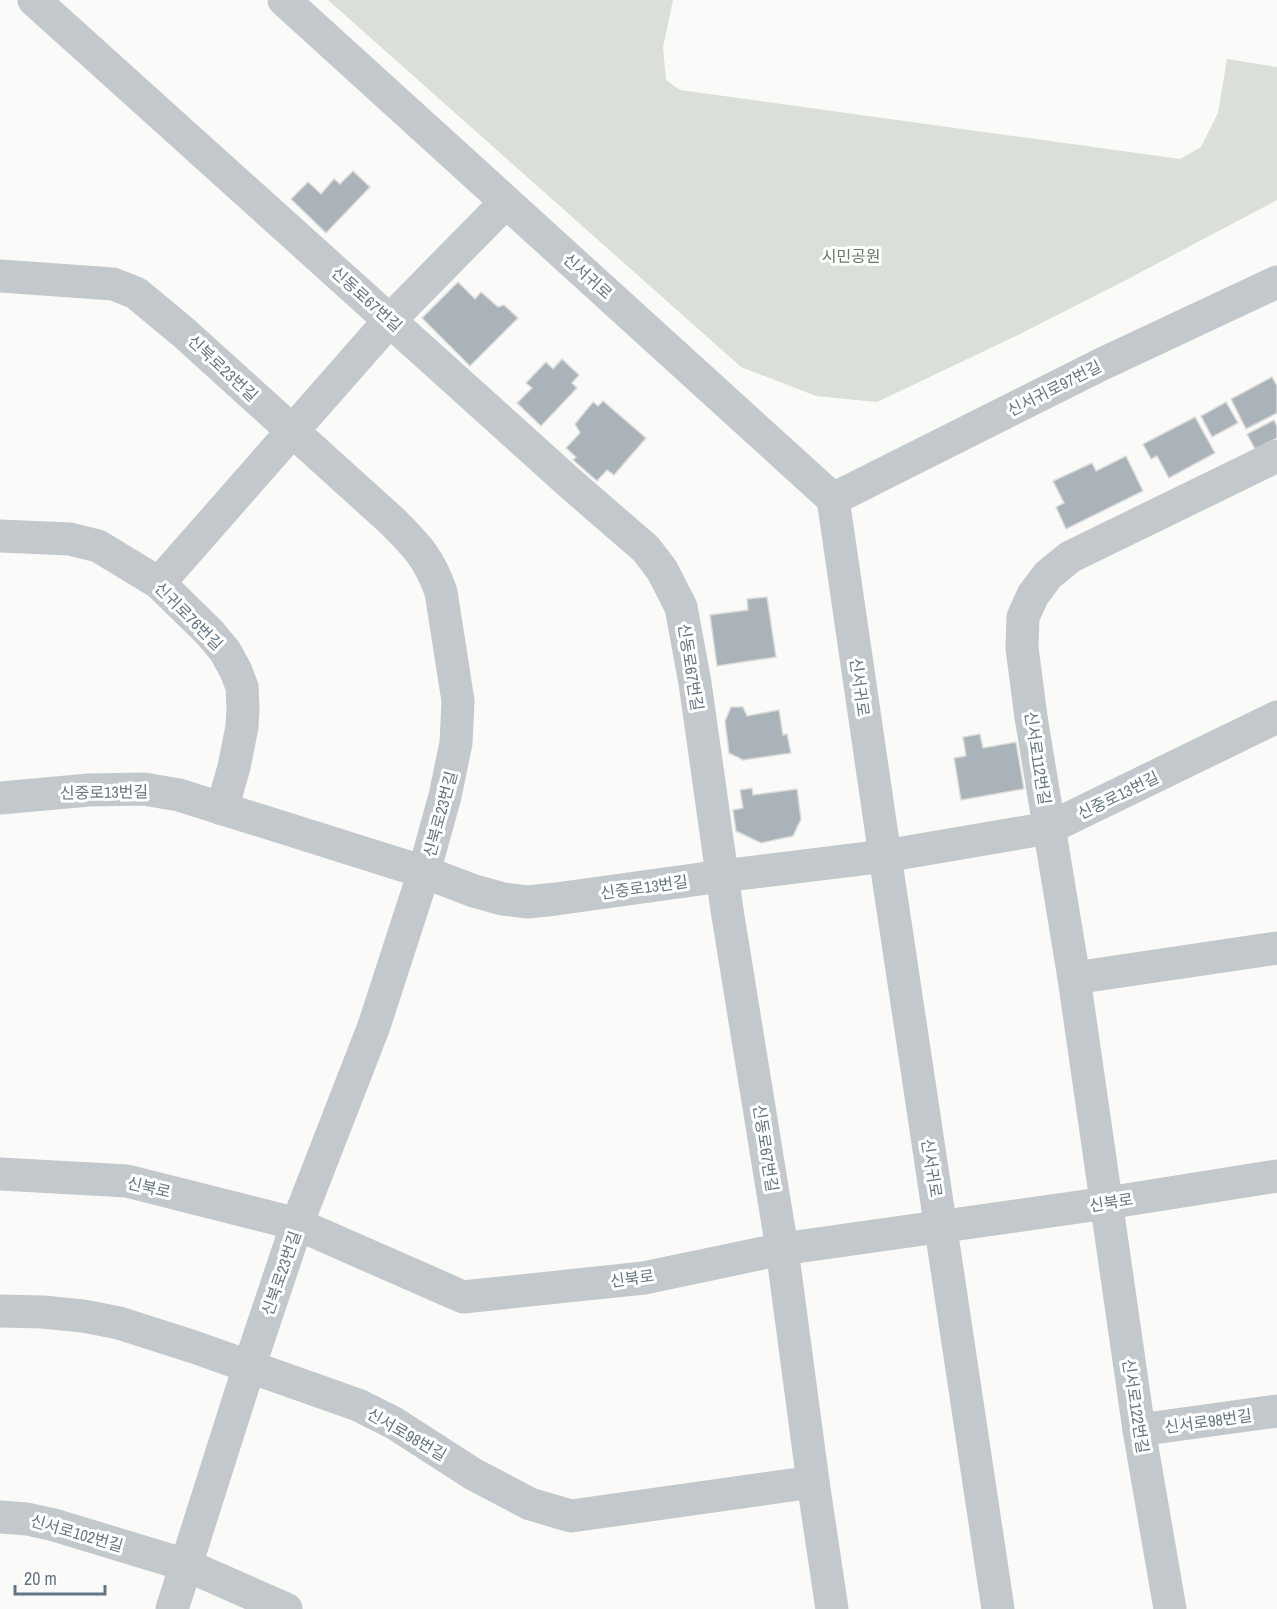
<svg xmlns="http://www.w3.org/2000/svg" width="1277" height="1609" font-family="'Archivo Narrow','Noto Sans KR',sans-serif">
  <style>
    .green { fill: #dadfd7 }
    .building { fill: #aab3b9; stroke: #dcdcda; stroke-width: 1.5 }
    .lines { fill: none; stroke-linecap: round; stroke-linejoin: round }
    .minor { stroke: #c3c8cc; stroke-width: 33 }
    .tertiary { stroke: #c3c8cc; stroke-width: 33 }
    .labels { text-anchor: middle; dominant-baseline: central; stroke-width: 6; stroke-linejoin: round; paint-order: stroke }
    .park-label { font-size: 16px; fill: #687a64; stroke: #fff }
    .street-label { font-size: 16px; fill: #657683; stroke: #fff }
  </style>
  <rect width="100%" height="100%" fill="#fafaf8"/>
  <polygon class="green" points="328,0 673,0 663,47 666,80 680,90 1180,159 1201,147 1218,113 1227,59 1277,67 1277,200 1126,280 1018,335 877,402 816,396 741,367"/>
  <g class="building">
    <polygon points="353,171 370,187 326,233 291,199 308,182 321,194 334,179 340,184"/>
    <polygon points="458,282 475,299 481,292 498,307 504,305 518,318 470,366 422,318"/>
    <polygon points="562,359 579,375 572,383 577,388 541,426 517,403 532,388 526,383 546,362 553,369"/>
    <polygon points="1272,377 1277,386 1277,413 1246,429 1231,399"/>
    <polygon points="603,401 646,438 614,475 607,470 597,481 573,460 576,457 566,448 580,433 575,424 593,402 598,406"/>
    <polygon points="1226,402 1238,423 1212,437 1201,416"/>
    <polygon points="1195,417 1215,453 1169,478 1157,456 1151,459 1143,444"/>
    <polygon points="1274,420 1277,427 1277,438 1255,449 1247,434"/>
    <polygon points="1126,456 1143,491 1066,529 1056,507 1064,503 1053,481 1092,463 1096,471"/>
    <polygon points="767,597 776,657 717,666 710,615 748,610 747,599"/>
    <polygon points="731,707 743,707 747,716 779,710 783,735 787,734 791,753 743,760 729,753 725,721"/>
    <polygon points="980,734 983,748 1016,742 1024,789 961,800 954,758 966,756 963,737"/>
    <polygon points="752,788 753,795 797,789 801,819 793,836 761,843 736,831 733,810 743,808 740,790"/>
  </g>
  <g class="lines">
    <g class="minor">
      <polyline points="34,0 571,484 646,549 662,570 681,607 695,683 727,910 782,1249 813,1482 832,1609"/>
      <path d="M0,276L113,284L136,293L183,332L392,521C417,546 429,558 441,592L458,701L456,743L445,796L424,872L374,1026L297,1224L249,1367L172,1609"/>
      <polyline points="0,536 70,539 98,546 159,583 210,633 225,651 236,671 242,687 243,708 242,727 234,767 222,809"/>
      <polyline points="159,583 390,320 506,202"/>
      <polyline points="0,798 89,790 144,789 179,795 424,872 474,891 503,899 528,902 556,899 722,876 885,856 1049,828 1277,717"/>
      <polyline points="1074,978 1277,948"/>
      <polyline points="0,1311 43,1312 83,1316 119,1323 194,1347 358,1405 394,1423 473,1474 530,1504 571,1516 813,1482"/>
      <polyline points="1139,1430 1277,1411"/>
      <polyline points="0,1517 27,1519 54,1525 186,1565 286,1609"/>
      <polyline points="1170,1609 1139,1430 1074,978 1031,717 1022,648 1023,617 1033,595 1048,575 1070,557 1277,456"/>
    </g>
    <g class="tertiary">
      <polyline points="284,0 833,499 885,856 998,1609"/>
      <polyline points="833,499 1102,364 1277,282"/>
      <polyline points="0,1174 127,1181 297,1224 463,1297 644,1278 782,1249 1107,1203 1277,1176"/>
    </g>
  </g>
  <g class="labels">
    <g class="park-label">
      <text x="851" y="256">시민공원</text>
    </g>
    <g class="street-label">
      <text transform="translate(588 276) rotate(42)">신서귀로</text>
      <text transform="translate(367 299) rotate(42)">신동로67번길</text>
      <text transform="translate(223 368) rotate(43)">신북로23번길</text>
      <text transform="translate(1054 388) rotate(-27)">신서귀로97번길</text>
      <text transform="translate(189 616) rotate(45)">신귀로76번길</text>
      <text transform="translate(691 667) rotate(81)">신동로67번길</text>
      <text transform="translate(860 687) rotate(82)">신서귀로</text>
      <text transform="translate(1038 758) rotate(81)">신서로112번길</text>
      <text transform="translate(104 792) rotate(-1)">신중로13번길</text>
      <text transform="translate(1118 795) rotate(-26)">신중로13번길</text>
      <text transform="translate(440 814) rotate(-75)">신북로23번길</text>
      <text transform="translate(644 887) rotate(-8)">신중로13번길</text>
      <text transform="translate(766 1148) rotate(81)">신동로67번길</text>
      <text transform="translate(932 1168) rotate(81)">신서귀로</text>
      <text transform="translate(149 1187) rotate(13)">신북로</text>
      <text transform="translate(1111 1202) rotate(-9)">신북로</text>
      <text transform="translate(281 1273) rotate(-71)">신북로23번길</text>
      <text transform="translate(632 1278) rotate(-8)">신북로</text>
      <text transform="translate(1136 1406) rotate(81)">신서로122번길</text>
      <text transform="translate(1208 1421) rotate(-8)">신서로98번길</text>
      <text transform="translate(407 1434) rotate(30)">신서로98번길</text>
      <text transform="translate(77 1533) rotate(16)">신서로102번길</text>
    </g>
  </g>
  <path d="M15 1585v9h90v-9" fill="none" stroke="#657683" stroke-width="3"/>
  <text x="24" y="1585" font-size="18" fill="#657683" stroke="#ffffff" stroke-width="4.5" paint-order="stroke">20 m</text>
</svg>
